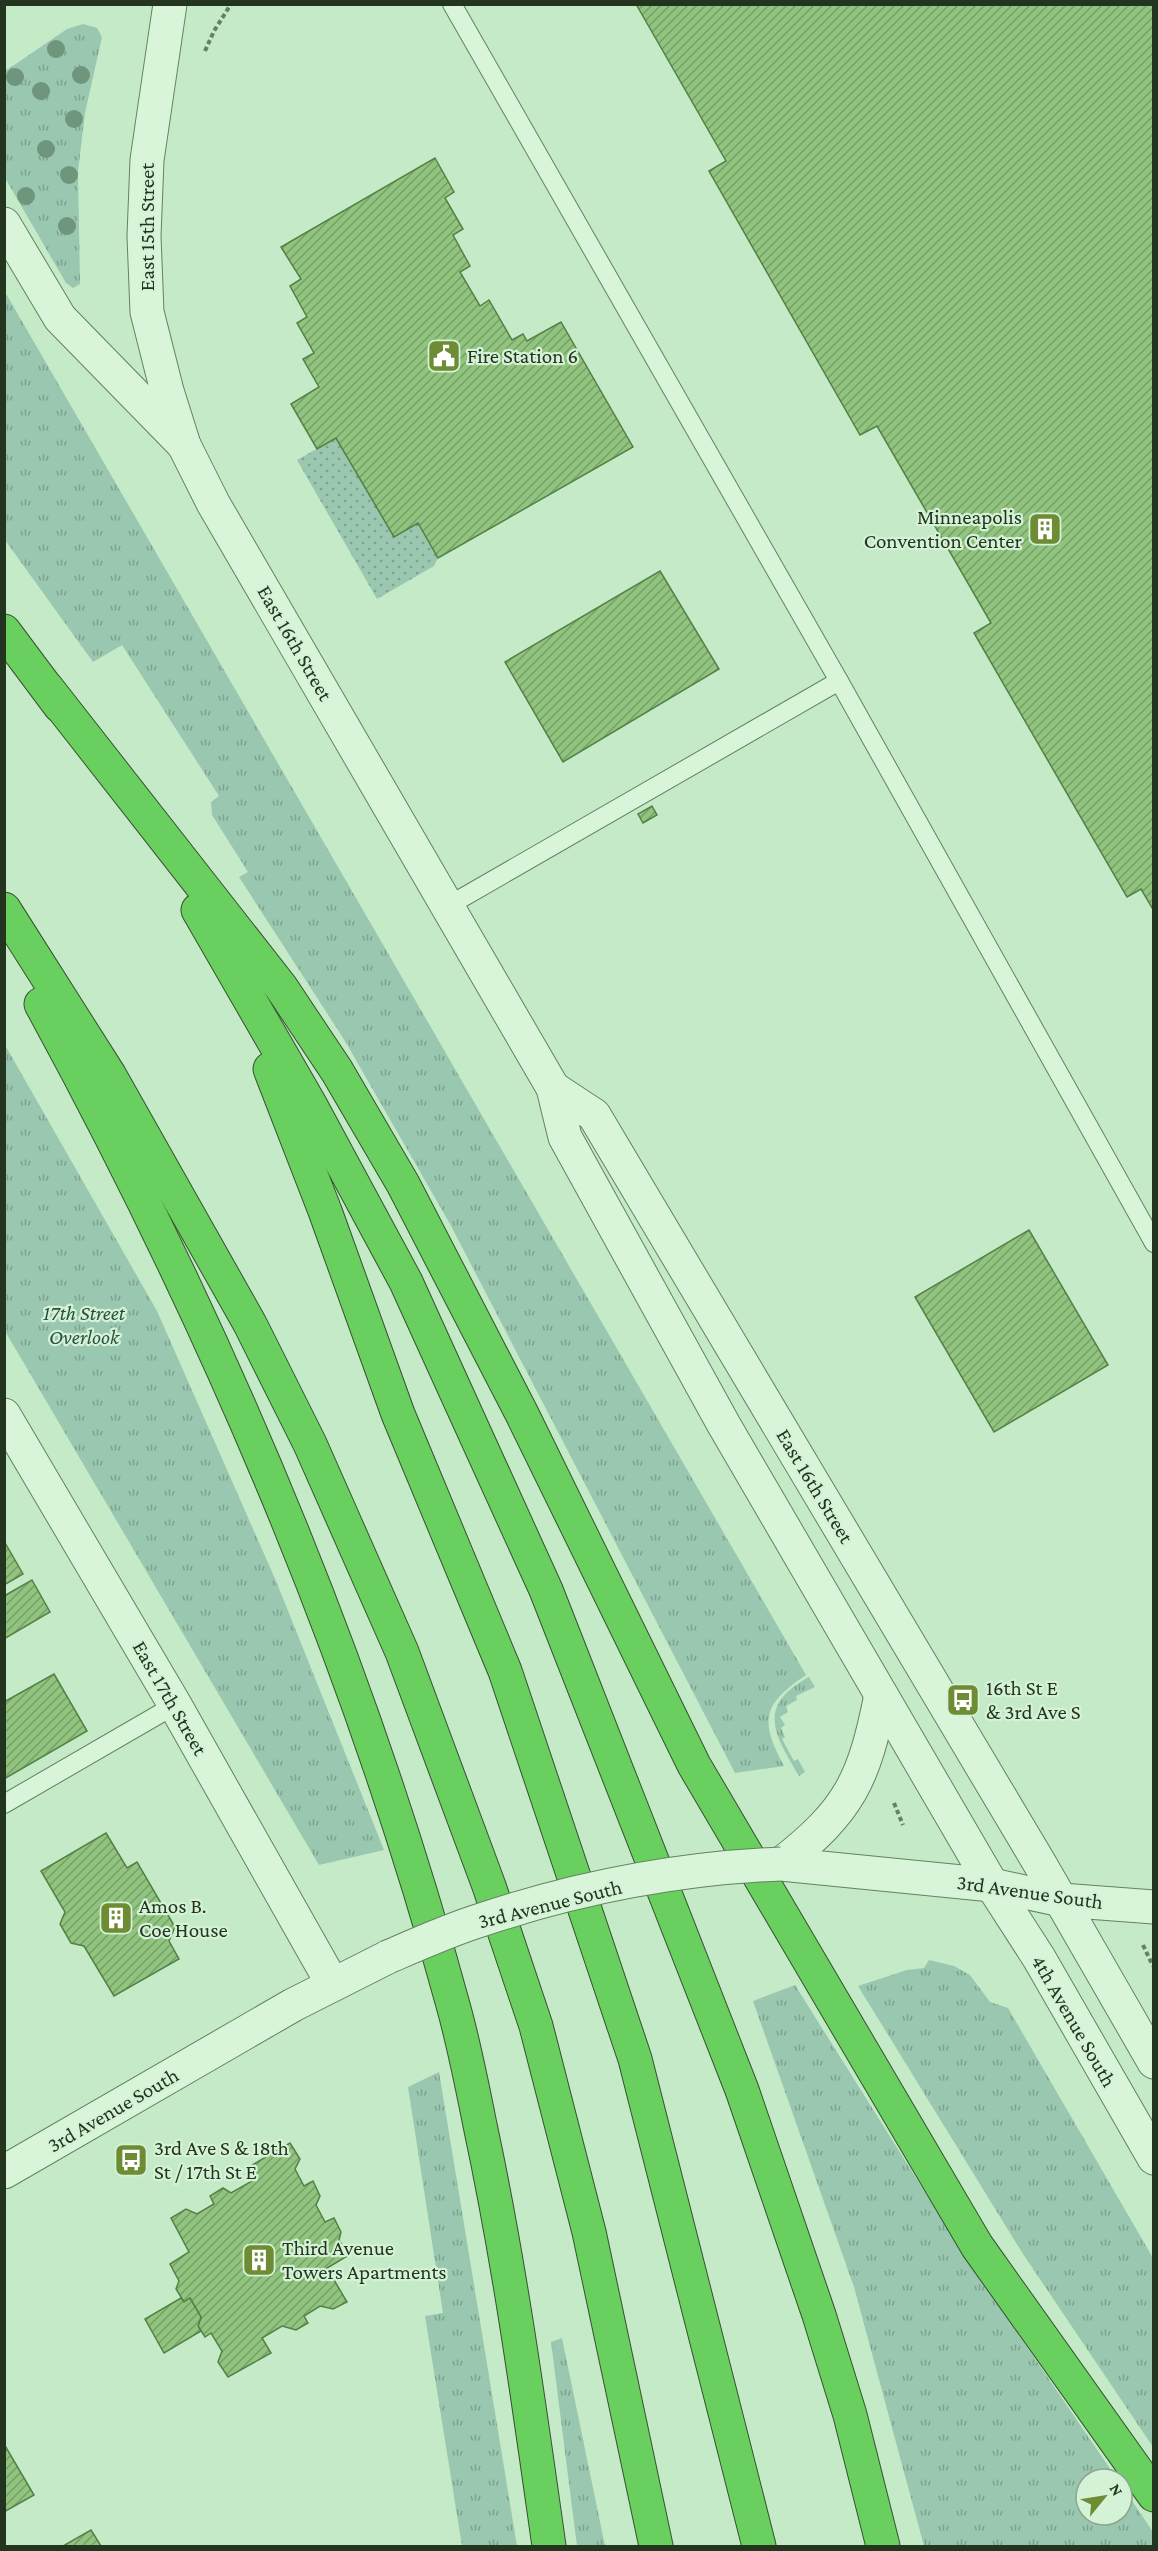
<svg xmlns="http://www.w3.org/2000/svg" width="1158" height="2551" font-family="'Crimson Pro',serif">
  <style>
    .grass { fill: url(#grass-tufts) }
    .garden { fill: url(#garden-dots) }
    .building { fill: url(#building-hatch); stroke: #548045; stroke-width: 1.5 }
    .lines { fill: none; stroke-linecap: round; stroke-linejoin: round }
    .service-casing { stroke: #62835d; stroke-width: 20 }
    .minor-casing { stroke: #62835d; stroke-width: 35 }
    .tertiary-casing { stroke: #62835d; stroke-width: 35 }
    .motorway-casing { stroke: #375131; stroke-width: 35 }
    .path { stroke: #62835d; stroke-width: 4; stroke-dasharray: 4.5 3; stroke-linecap: butt }
    .service { stroke: #d8f5d9; stroke-width: 18 }
    .minor { stroke: #d8f5d9; stroke-width: 33 }
    .tertiary { stroke: #d8f5d9; stroke-width: 33 }
    .motorway { stroke: #69d05f; stroke-width: 33 }
    .tertiary-bridge-casing { stroke: #62835d; stroke-width: 35; stroke-linecap: butt }
    .tertiary-bridge { stroke: #d8f5d9; stroke-width: 33 }
    .tree { fill: #6f957c }
    .labels { text-anchor: middle; dominant-baseline: central; stroke-width: 4.5; stroke-linejoin: round; paint-order: stroke }
    .street-label { font-size: 21px; fill: #23341f; stroke: #d4f2d6 }
    .poi-label { font-size: 21px; fill: #23341f; stroke: #d4f2d6; text-anchor: start }
    .park-label { font-size: 21px; font-style: italic; fill: #284f3f; stroke: #d4f2d6 }
  </style>
  <defs>
    <pattern id="grass-tufts" width="24" height="20" patternUnits="userSpaceOnUse" patternTransform="scale(1.5)"><rect width="24" height="20" fill="#9ac7af"/><path d="M3 7l-1-3M5 7V3M7 7l1-3M15 17l-1-3M17 17v-4M19 17l1-3" fill="none" stroke="#7da28e"/></pattern>
    <pattern id="garden-dots" width="8" height="8" patternUnits="userSpaceOnUse" patternTransform="scale(1.5)"><rect width="8" height="8" fill="#9ac7af"/><path d="M2 2h.1M6 6h.1" fill="none" stroke="#7da28e" stroke-width="1.8" stroke-linecap="round"/></pattern>
    <pattern id="building-hatch" width="6" height="6" patternUnits="userSpaceOnUse" patternTransform="scale(1.5)"><rect width="6" height="6" fill="#90c47f"/><path d="M-1 1l2-2M0 6l6-6M5 7l2-2" fill="none" stroke="#75a067"/></pattern>
  </defs>
  <rect width="100%" height="100%" fill="#c5eac7"/>
  <g class="grass">
    <polygon points="83,24 97,28 102,37 85,113 78,171 80,284 73,288 66,283 5,178 4,72 67,29"/>
    <path d="M5,292L806,1675C763,1704 759,1720 784,1766L735,1773L450,1224L345,1041L239,877L248,872L212,815L211,802L219,796L122,645L93,662L5,540Z"/>
    <polygon points="5,1045 157,1311 276,1581 384,1850 319,1865 5,1331"/>
    <path d="M809,1677L815,1687L796,1696L797,1700L786,1706L788,1712L780,1717L785,1725L781,1728L785,1737L782,1739L794,1761L798,1759L805,1772L799,1776C774,1734 756,1706 809,1677Z"/>
    <polygon points="929,1960 954,1966 970,1975 990,2002 1008,2008 1153,2258 1153,2447 1023,2254 858,1986 907,1970 924,1968"/>
    <polygon points="795,1985 963,2253 1117,2479 1086,2479 1086,2515 1122,2515 1122,2486 1153,2532 1153,2546 924,2546 854,2287 753,2001"/>
    <polygon points="439,2072 517,2546 462,2546 425,2316 443,2313 408,2087"/>
    <polygon points="562,2338 605,2546 577,2546 551,2342"/>
  </g>
  <polygon class="garden" points="336,438 394,536 418,523 438,558 434,566 377,599 297,460"/>
  <g class="building">
    <polygon points="636,4 1154,4 1154,911 1141,889 1127,897 974,633 991,623 877,426 860,435 709,171 726,161"/>
    <polygon points="435,158 454,192 445,198 463,229 453,235 470,266 460,272 480,306 489,300 512,340 523,334 527,341 561,322 633,447 438,558 418,523 394,537 336,438 317,449 291,404 319,387 303,359 314,353 297,323 307,317 290,286 301,279 281,247"/>
    <polygon points="660,571 719,669 563,762 505,662"/>
    <polygon points="652,806 657,815 643,823 638,814"/>
    <polygon points="1029,1230 1108,1365 994,1432 915,1297"/>
    <polygon points="4,1541 23,1574 4,1585"/>
    <polygon points="32,1580 50,1612 4,1639 4,1596"/>
    <polygon points="54,1674 87,1731 4,1779 4,1702"/>
    <polygon points="106,1833 127,1868 137,1862 175,1927 169,1941 179,1959 114,1996 84,1946 71,1943 60,1924 65,1912 41,1871"/>
    <polygon points="290,2143 300,2159 295,2169 304,2186 313,2181 320,2196 316,2205 325,2222 334,2218 341,2232 339,2240 349,2255 327,2268 347,2302 333,2309 320,2306 304,2316 308,2323 296,2330 282,2326 262,2338 271,2353 228,2377 218,2362 222,2351 211,2333 205,2337 198,2326 201,2317 190,2298 184,2302 176,2289 179,2281 170,2264 189,2252 171,2218 186,2209 197,2214 214,2204 210,2196 223,2188 231,2193 254,2180 247,2168"/>
    <polygon points="181,2298 184,2302 190,2298 201,2317 198,2326 201,2331 164,2353 145,2319"/>
    <polygon points="4,2444 34,2495 4,2512"/>
    <polygon points="91,2530 101,2546 63,2546"/>
  </g>
  <g class="lines">
    <defs>
      <g id="service">
        <polyline points="452,4 839,681 1154,1243"/>
        <polyline points="448,906 839,681"/>
        <polyline points="4,1804 175,1705"/>
      </g>
      <g id="minor">
        <polyline points="4,224 60,318 184,445"/>
        <polyline points="4,1415 175,1705 332,1983"/>
      </g>
      <g id="tertiary">
        <polyline points="170,4 147,160 144,236 147,312 167,391 184,445 213,503 553,1088 565,1137 724,1425 992,1885 1039,1958 1154,2158"/>
        <polyline points="553,1088 594,1115 1040,1864 1154,2062"/>
        <polyline points="781,1864 992,1885 1061,1900 1154,1907"/>
        <path d="M781,1864C850,1810 864,1780 881,1695"/>
        <polyline points="4,2172 293,2005 388,1957"/>
      </g>
      <g id="motorway">
        <polyline points="4,631 60,706"/>
        <polyline points="47,688 281,987 337,1071 403,1184 522,1414 694,1765 977,2246 1154,2495"/>
        <polyline points="4,909 110,1076 250,1324 310,1444 402,1652 489,1886 536,2026 589,2232 656,2546"/>
        <polyline points="198,910 311,1106 406,1282 546,1590 742,2090 819,2315 850,2415 883,2546"/>
        <path d="M41,1004C214,1321 358,1657 453,2005C464,2044 472,2085 480,2125C510,2265 529,2405 549,2546"/>
        <polyline points="270,1069 325,1211 398,1414 505,1671 635,2059 759,2546"/>
      </g>
    </defs>
    <use href="#service" class="service-casing"/>
    <use href="#minor" class="minor-casing"/>
    <use href="#tertiary" class="tertiary-casing"/>
    <use href="#motorway" class="motorway-casing"/>
    <g class="path">
      <polyline points="205,51 214,31 231,4"/>
      <polyline points="894,1803 903,1825"/>
      <polyline points="1143,1945 1153,1966"/>
    </g>
    <use href="#service" class="service"/>
    <use href="#minor" class="minor"/>
    <use href="#tertiary" class="tertiary"/>
    <use href="#motorway" class="motorway"/>
    <defs>
      <path id="tertiary-bridge" d="M388,1957C418,1944 449,1930 481,1920C577,1888 680,1868 781,1864"/>
    </defs>
    <use href="#tertiary-bridge" class="tertiary-bridge-casing"/>
    <use href="#tertiary-bridge" class="tertiary-bridge"/>
  </g>
  <g class="tree">
    <circle cx="56" cy="49" r="9"/>
    <circle cx="81" cy="75" r="9"/>
    <circle cx="15" cy="77" r="9"/>
    <circle cx="41" cy="91" r="9"/>
    <circle cx="74" cy="119" r="9"/>
    <circle cx="46" cy="149" r="9"/>
    <circle cx="69" cy="175" r="9"/>
    <circle cx="26" cy="196" r="9"/>
    <circle cx="67" cy="226" r="9"/>
  </g>
  <defs>
    <symbol id="civic-square" viewBox="-11 -11 22 22"><rect x="-9" y="-9" width="18" height="18" rx="4" fill="#6e8c33" stroke="#d4f2d6"/><path d="M-.6-6.5H3V-4.5H.6V-3L4-1V1h2V6H-6V1h2V-1L-.6-3ZM-1.2 2.5V6h2.4V2.5Z" fill="#fff"/></symbol>
    <symbol id="building-square" viewBox="-11 -11 22 22"><rect x="-9" y="-9" width="18" height="18" rx="4" fill="#6e8c33" stroke="#d4f2d6"/><path d="M-4-6H4V6H1V3H-1V6H-4ZM-2.5-4.3h1.7v1.8h-1.7ZM.8-4.3h1.7v1.8H.8ZM-2.5-1h1.7V.8h-1.7ZM.8-1h1.7V.8H.8Z" fill="#fff"/></symbol>
    <symbol id="bus-square" viewBox="-11 -11 22 22"><rect x="-9" y="-9" width="18" height="18" rx="4" fill="#6e8c33" stroke="#d4f2d6"/><path d="M-5-6H5V4H4V6H2V4H-2V6H-4V4H-5ZM-3.5-4V0h7V-4ZM-3.5 1.2v1.5H-2V1.2ZM2 1.2v1.5H3.5V1.2Z" fill="#fff"/></symbol>
  </defs>
  <g fill-rule="evenodd">
    <use href="#civic-square" x="425" y="337" width="38" height="38"/>
    <use href="#building-square" x="1026" y="510" width="38" height="38"/>
    <use href="#bus-square" x="944" y="1681" width="38" height="38"/>
    <use href="#building-square" x="97" y="1899" width="38" height="38"/>
    <use href="#bus-square" x="112" y="2141" width="38" height="38"/>
    <use href="#building-square" x="240" y="2241" width="38" height="38"/>
  </g>
  <g class="labels">
    <g class="street-label">
      <text transform="translate(147 227) rotate(-90)">East 15th Street</text>
      <text transform="translate(295 643) rotate(60)">East 16th Street</text>
      <text transform="translate(815 1486) rotate(59)">East 16th Street</text>
      <text transform="translate(170 1698) rotate(60)">East 17th Street</text>
      <text transform="translate(1030 1892) rotate(8)">3rd Avenue South</text>
      <text transform="translate(550 1904) rotate(-14)">3rd Avenue South</text>
      <text transform="translate(1074 2021) rotate(60)">4th Avenue South</text>
      <text transform="translate(113 2110) rotate(-30)">3rd Avenue South</text>
    </g>
    <g class="poi-label">
      <text x="467" y="356">Fire Station 6</text>
      <text x="1022" y="517" text-anchor="end">Minneapolis<tspan x="1022" dy="24">Convention Center</tspan></text>
      <text x="986" y="1688">16th St E<tspan x="986" dy="24">&amp; 3rd Ave S</tspan></text>
      <text x="139" y="1906">Amos B.<tspan x="139" dy="24">Coe House</tspan></text>
      <text x="154" y="2148">3rd Ave S &amp; 18th<tspan x="154" dy="24">St / 17th St E</tspan></text>
      <text x="282" y="2248">Third Avenue<tspan x="282" dy="24">Towers Apartments</tspan></text>
    </g>
    <g class="park-label">
      <text x="84" y="1313">17th Street<tspan x="84" dy="24">Overlook</tspan></text>
    </g>
  </g>
  <rect width="1158" height="2551" fill="none" stroke="#23341f" stroke-width="12"/>
  <g transform="translate(1104 2497) rotate(60)"><circle r="28" fill="#d4f2d6" stroke="#8da68d" stroke-width="1.5"/>
  <path d="M0-4.5L10 22L0 15L-10 22Z" fill="#6e8c33"/>
  <text y="-9" font-size="16" font-weight="bold" text-anchor="middle" fill="#23341f">N</text>
  </g>
</svg>
